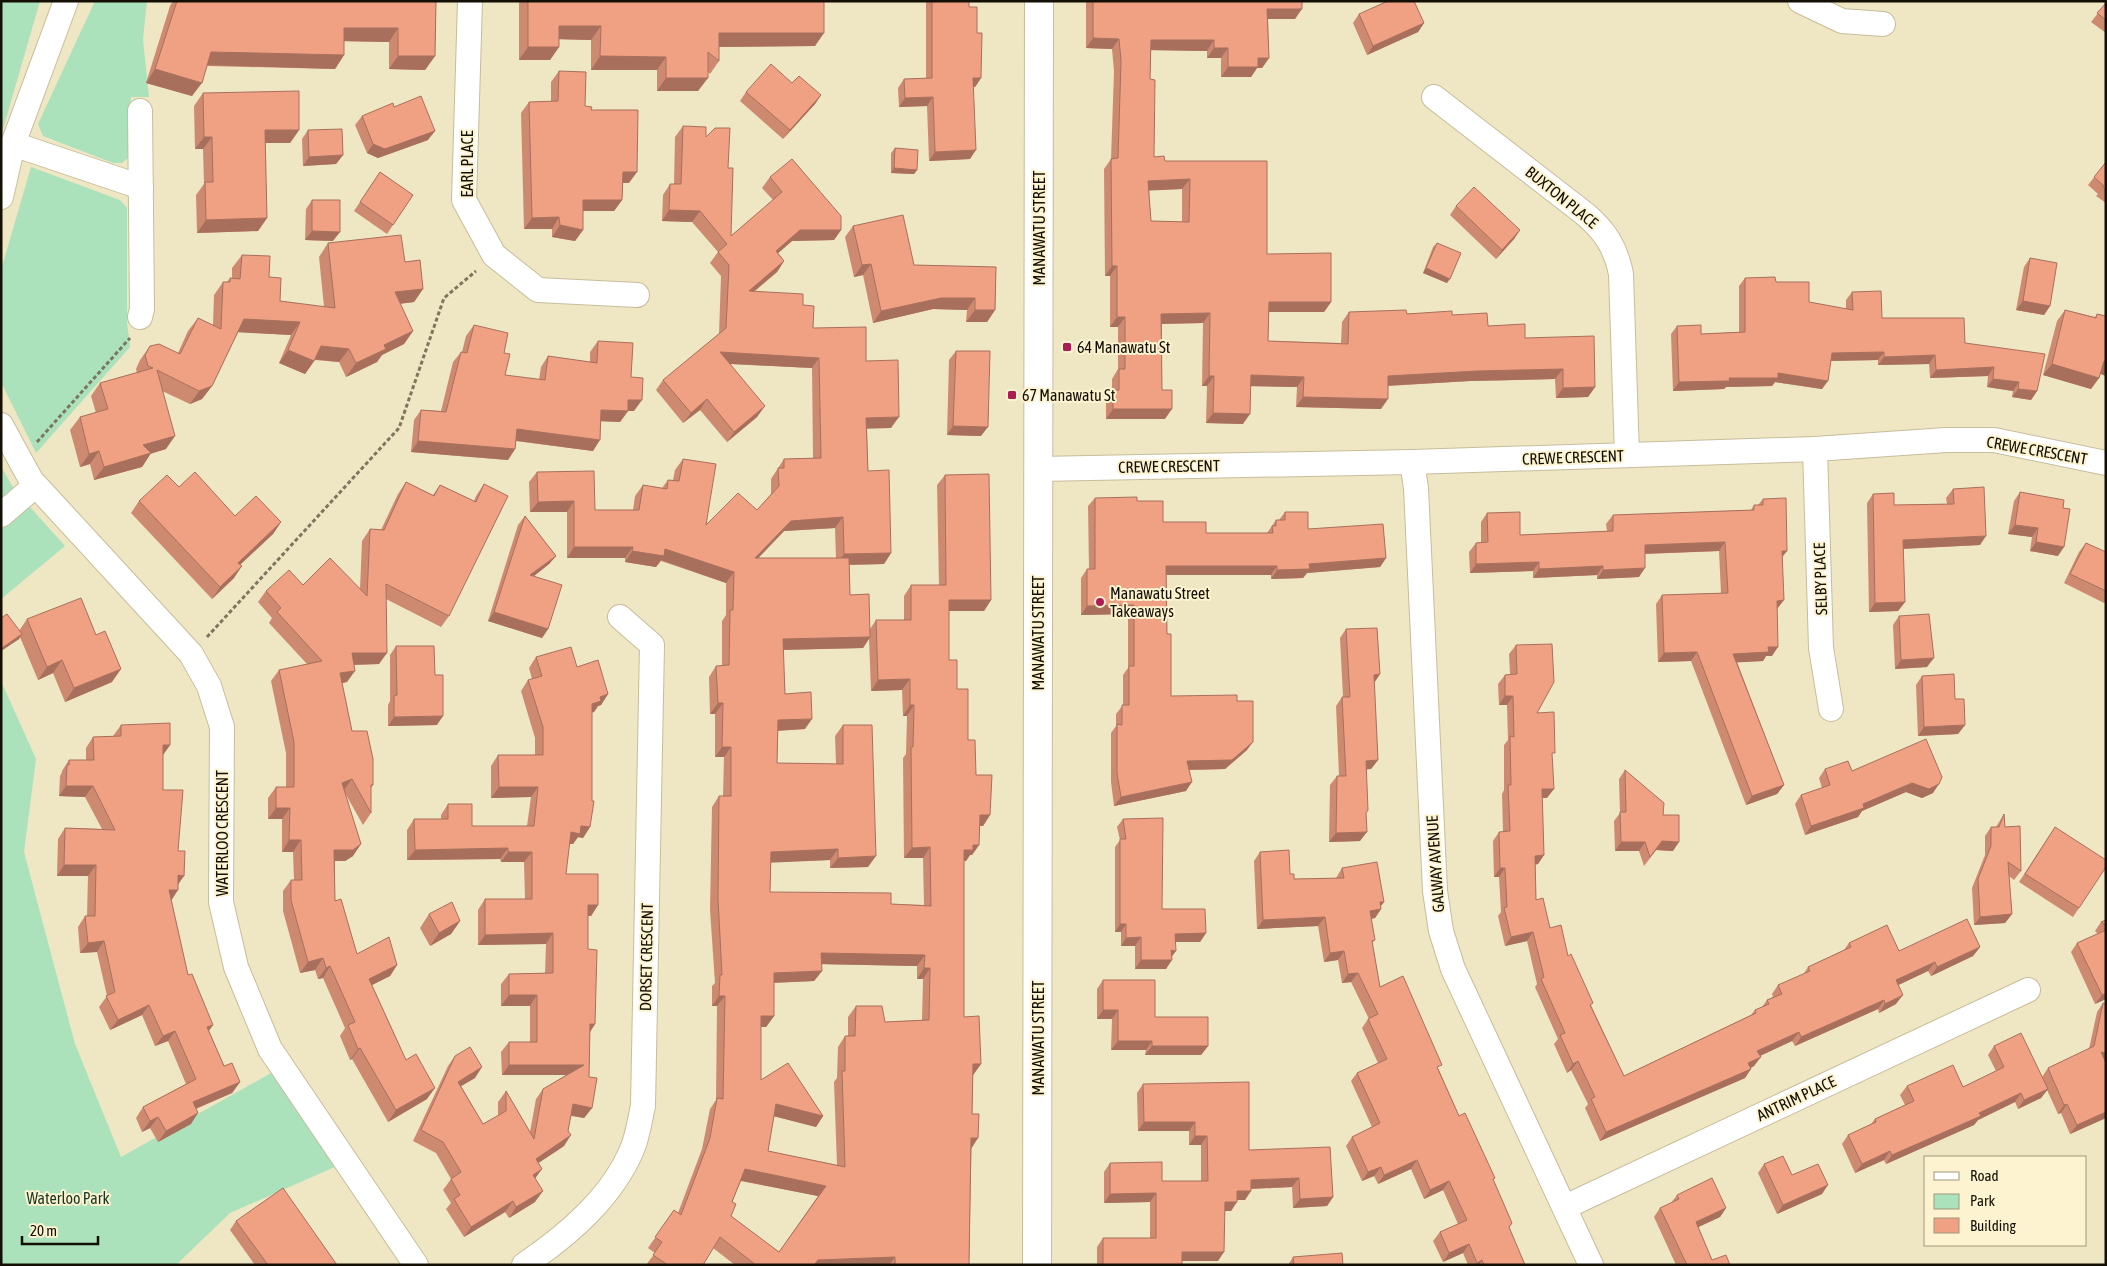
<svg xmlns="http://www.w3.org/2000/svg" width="2107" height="1266" font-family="'Asap Condensed',sans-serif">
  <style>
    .green { fill: #abe2bc }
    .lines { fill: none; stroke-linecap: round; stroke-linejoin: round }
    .minor-casing { stroke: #c7bd9c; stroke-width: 26 }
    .tertiary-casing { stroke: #c7bd9c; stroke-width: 30 }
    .path { stroke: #7c765f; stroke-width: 3; stroke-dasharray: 4 2.5; stroke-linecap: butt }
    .minor { stroke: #fff; stroke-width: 24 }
    .tertiary { stroke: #fff; stroke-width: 28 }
    .wall { fill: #ce8a71; fill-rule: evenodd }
    .shaded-wall { fill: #a8705c }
    .building { fill: #f0a083; stroke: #a8705c; fill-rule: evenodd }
    .poi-dot { fill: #ac1c52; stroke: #fdf3d0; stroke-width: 2 }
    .labels { text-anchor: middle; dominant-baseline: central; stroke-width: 4; stroke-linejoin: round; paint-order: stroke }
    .street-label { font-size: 16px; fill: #130f04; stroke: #fdf3d0 }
    .poi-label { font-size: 16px; fill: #130f04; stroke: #fdf3d0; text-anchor: start }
    .park-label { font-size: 16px; fill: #163723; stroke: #fdf3d0 }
  </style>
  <rect width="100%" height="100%" fill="#efe6c3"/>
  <g class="green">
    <polygon points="1,1 40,1 1,136"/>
    <polygon points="95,1 147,1 143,39 149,97 131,97 129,157 122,163 113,163 43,136 38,124"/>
    <polygon points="31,167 120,200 127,208 127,323 130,347 36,453 1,382 1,270"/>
    <polygon points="1,466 16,493 1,506"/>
    <polygon points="29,506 65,546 1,599 1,530"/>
    <polygon points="1,681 36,759 24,852 75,1044 121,1157 273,1072 337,1166 230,1213 176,1265 1,1265"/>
  </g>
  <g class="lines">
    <defs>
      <g id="minor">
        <polyline points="470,1 464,200 494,255 538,290 637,295"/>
        <polyline points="1800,1 1842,21 1883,24"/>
        <path d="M1434,97L1585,214C1605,231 1616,248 1621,274L1627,455"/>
        <polyline points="140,111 142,309 140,317"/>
        <polyline points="13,144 141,187"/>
        <polyline points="1,197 13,144 66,1"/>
        <polyline points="1,425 31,480 191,654 209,686 222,727 221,902 236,967 270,1049 416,1265"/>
        <polyline points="1815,449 1821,648 1831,709"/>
        <polyline points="1412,462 1416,488 1435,891 1441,931 1453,969 1591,1265"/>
        <polyline points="1038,469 1412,462 1815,449 1946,440 1994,440 2106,463"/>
        <polyline points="1,515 35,486"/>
        <polyline points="1565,1207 2028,990"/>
        <path d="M524,1265C568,1235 613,1197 633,1147C638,1134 640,1119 643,1106L652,645L620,617"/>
      </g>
      <polyline id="tertiary" points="1037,1265 1039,1"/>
    </defs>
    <use href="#minor" class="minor-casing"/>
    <use href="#tertiary" class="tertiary-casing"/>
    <g class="path">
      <polyline points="37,442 130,338"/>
      <polyline points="207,637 399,428 444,298 476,271"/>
    </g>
    <use href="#minor" class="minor"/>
    <use href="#tertiary" class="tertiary"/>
  </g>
  <g class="wall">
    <polygon points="173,1 436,1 435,56 425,70 389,69 389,42 344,41 344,55 335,69 207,66 192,96 146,83 170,6"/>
    <polygon points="519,1 824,1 815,46 719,47 719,61 710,74 708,72 698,91 657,91 657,70 591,70 591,40 559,39 559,47 550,60 519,60"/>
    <polygon points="926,1 969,1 969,7 977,33 981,78 975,87 973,87 970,159 929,161 927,106 899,107 898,88 904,79 926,78"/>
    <path d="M1086,1H1302L1295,19H1268L1269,58L1262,68H1257L1251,77H1221V58H1207V51L1151,50L1150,79L1154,157L1165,161H1267V254L1331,302L1324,312H1269L1268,341L1341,343L1342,322L1349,312L1452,315L1525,338L1595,387L1588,397L1556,398L1555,379L1470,381L1388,386L1381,409L1296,407L1297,387L1251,386L1243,424L1206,423L1207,386H1202L1203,323L1162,324V390L1165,419H1106V400L1112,392V379L1118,369V327H1110V276H1105L1104,169L1111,159L1114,71L1112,49L1086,48ZM1182,189V222L1151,221L1149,190Z"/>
    <polygon points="2106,3 2106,33 2091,22"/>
    <polygon points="1359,14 1424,23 1418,32 1367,55 1353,23"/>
    <polygon points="559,71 585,106 591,110 629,183 623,183 622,200 614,211 583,211 583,230 575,241 552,237 552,229 524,229 521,113 529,102 551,102 551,82"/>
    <polygon points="792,83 821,95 815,104 783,139 740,101 746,92"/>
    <polygon points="203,93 299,130 290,143 265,143 267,218 258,231 197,233 196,195 204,184 203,149 195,149 194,106"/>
    <polygon points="394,107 428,140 378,158 367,153 355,125 362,116"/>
    <path d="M683,126L706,137L728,168L731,236L773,200L762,188L770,177L841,230L834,240L792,241L778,253L784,261L777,272L754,292L803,305L813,328L866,361L891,428H867L868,471L891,553L884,564L849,565L850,595L870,629L876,620H904V596L911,585H939L937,485L945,475L991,600L984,611H949V660L957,689L976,775L990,815L983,826H979V845L972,855H970L966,861H964V1017L981,1064L973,1075L969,1265H735L713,1248L703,1265H646L655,1253L648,1248L674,1210L678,1213L702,1149L710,1109L716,1100L717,1006H712V986L715,983L710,910L712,807L719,796H723L724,757H715V714H710L709,677L716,666H722V621L726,615V583L661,561L656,567L625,562V558H567V512H530L529,482L537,472L595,510H633L635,496L643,485L662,488L668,480H673L675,470L683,459L706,525L757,510L771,494V479L784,459L813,458L812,368L729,364L757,417L727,442L700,410L683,423L656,390L663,380L719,334L721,276L710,263L718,252L692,222L662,221L663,195L670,184H674L675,137ZM835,528L836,558H758L784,531ZM869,639L871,691L902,690L903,716H907L906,754L903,758L904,858H923L924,905L891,904L770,892L771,862L830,860V868L868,867L843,725L835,736L836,764L777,763L778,731L805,729L785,694L783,650L863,648ZM821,964L917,966V979H923L922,1020L885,1022L856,1006L848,1017V1036H845L838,1047L837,1078L834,1082L837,1165L768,1151L774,1116L816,1127L823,1116L761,1080V1027H766L774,1016V983L814,981L822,971ZM741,1181L818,1196L779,1252L731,1216L732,1202Z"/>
    <polygon points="308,130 343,155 336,164 303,166 302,139"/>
    <polygon points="895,148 917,170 914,174 891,173 891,153"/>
    <polygon points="2106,162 2106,203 2096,196 2098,194 2088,185"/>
    <polygon points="380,172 413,195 387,234 354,211"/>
    <polygon points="312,200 333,241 305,240 306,209"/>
    <polygon points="1456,206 1520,230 1514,239 1496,259 1450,215"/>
    <polygon points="853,226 914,265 996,267 995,310 987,322 966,322 967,310 933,309 873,323 863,275 854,277 845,237"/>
    <polygon points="328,243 405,262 423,289 414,302 400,304 413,331 404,344 382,355 377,362 346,377 339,362 315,360 305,374 279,363 291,335 238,332 212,386 202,399 190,404 162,391 166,449 151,453 142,467 94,480 90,464 80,467 70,430 80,417 96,413 91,396 100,383 137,373 136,369 140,360 150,346 178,353 188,331 198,318 213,325 214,295 223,282 227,282 230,278 232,278 232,268 242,255 269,277 280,301 324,307 319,257"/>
    <polygon points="1437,243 1447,283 1423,273 1433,247"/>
    <polygon points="2030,258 2050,306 2044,315 2016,310 2024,267"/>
    <polygon points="1745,278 1776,282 1809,302 1846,309 1846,300 1852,292 1882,318 1965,343 2037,391 2031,400 2012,397 2013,391 1987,387 1988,376 1930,378 1929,364 1878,365 1878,360 1831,361 1822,389 1775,382 1772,386 1726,387 1724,389 1673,391 1671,334 1677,326 1701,334 1739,332 1739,286"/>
    <polygon points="2065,310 2095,317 2097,314 2106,316 2106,376 2100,374 2099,378 2091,389 2043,375 2057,321"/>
    <polygon points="474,325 504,353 505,375 539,380 541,367 548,356 590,362 590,352 598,341 631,377 634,411 628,411 620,422 601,421 593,451 516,441 515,449 508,460 411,452 414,420 421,410 441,411 453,362 461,352 462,352 466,336"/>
    <polygon points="956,351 981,436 947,435 949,360"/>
    <polygon points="406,482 433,495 440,485 474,501 476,496 484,484 449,616 441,627 386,599 379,664 354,665 347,682 342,683 352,731 373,785 371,788 371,813 363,825 345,793 353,856 345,861 335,861 335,901 357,954 397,965 390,976 372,985 406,1060 427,1099 388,1122 352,1059 350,1060 340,1036 345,1028 323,978 318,979 315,970 300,973 283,911 283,891 291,880 294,880 293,852 282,852 282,819 268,819 268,798 276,787 286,787 286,753 271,681 279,670 307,664 269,623 272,618 258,602 266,591 303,585 360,589 362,541 370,529 381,530 398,494"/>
    <polygon points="179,487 235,516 281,522 273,534 240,565 234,578 212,599 131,513 139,501"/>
    <polygon points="1953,489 1980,545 1903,549 1905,602 1898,611 1869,612 1867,503 1873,494 1894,505 1947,504 1946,498"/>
    <polygon points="2020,492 2058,556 2030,551 2032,537 2008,534 2014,501"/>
    <polygon points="1095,498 1137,501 1163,522 1206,533 1267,533 1276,520 1279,520 1285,512 1308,529 1386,558 1380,567 1307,573 1303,578 1271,579 1271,575 1166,575 1167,634 1171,696 1237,701 1247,750 1225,769 1189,770 1186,791 1114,806 1111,782 1111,733 1116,726 1116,714 1123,705 1123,675 1128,668 1128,614 1081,615 1081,578 1087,569 1089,569 1088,506"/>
    <polygon points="1763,499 1782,558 1777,609 1772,656 1766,656 1763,661 1737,662 1784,785 1777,794 1746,805 1691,661 1658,662 1656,604 1662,595 1721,593 1719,551 1645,554 1639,577 1597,579 1597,575 1533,578 1533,571 1470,573 1469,552 1476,543 1481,542 1481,522 1487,513 1520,535 1607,531 1606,524 1613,515 1751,510 1754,505 1758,505"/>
    <polygon points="525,516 556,556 549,564 534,576 548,629 542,638 488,621 518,525"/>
    <polygon points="2086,543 2104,552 2106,550 2106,601 2104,603 2064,583 2079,552"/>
    <polygon points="1899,616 1927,667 1895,669 1893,625"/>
    <polygon points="1,618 19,631 27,619 112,682 65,702 53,673 38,680 20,637 19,639 1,651"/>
    <polygon points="1346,629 1380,674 1374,683 1378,760 1371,769 1366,769 1366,814 1360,841 1329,842 1330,785 1337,776 1339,776 1336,706 1342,697 1343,697 1340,638"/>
    <polygon points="1516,645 1537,713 1552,757 1547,798 1542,798 1544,855 1538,864 1535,865 1536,900 1550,928 1568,956 1624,1076 1751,1015 1755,1010 1762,1007 1767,1000 1773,997 1772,994 1778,985 1803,975 1808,967 1844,950 1849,943 1899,951 1980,947 1973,956 1931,976 1928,971 1898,985 1896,1004 1879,1013 1878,1009 1795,1046 1792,1041 1760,1056 1754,1066 1751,1068 1745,1078 1600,1141 1585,1108 1588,1104 1571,1070 1567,1073 1554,1044 1558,1039 1535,987 1537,984 1527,941 1505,946 1498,916 1501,912 1499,877 1494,877 1493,841 1499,832 1503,832 1502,794 1504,790 1504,745 1508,740 1507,705 1499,705 1498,684 1505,675 1510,674 1509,654"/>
    <polygon points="396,646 435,675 437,725 388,726 388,705 390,701 390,655"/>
    <polygon points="536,657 577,667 608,694 601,705 598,706 594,712 592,712 590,827 583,838 578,837 573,844 569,844 566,874 598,905 591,916 588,916 588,949 595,1024 590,1032 589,1077 592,1108 584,1118 571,1116 564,1146 538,1163 535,1179 535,1202 509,1218 505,1212 464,1237 446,1209 451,1203 443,1190 451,1179 436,1153 413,1141 448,1066 455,1056 475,1078 461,1086 483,1124 498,1116 498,1102 506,1091 530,1132 536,1099 543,1089 566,1075 502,1075 501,1052 509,1042 530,1042 530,1006 501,1006 501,984 509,974 545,973 546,944 478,945 478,910 485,899 525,899 524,862 501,862 500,859 407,860 407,830 414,819 441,819 441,815 448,804 472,826 527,826 531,797 491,798 491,766 498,755 535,755 535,738 521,691 528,680 532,679 529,668"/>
    <polygon points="1922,676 1965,725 1958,734 1918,736 1916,685"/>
    <polygon points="121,725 170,745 163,755 163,790 178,851 178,884 171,900 188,975 213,1025 209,1031 224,1066 240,1082 232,1093 196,1109 191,1124 158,1142 150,1128 142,1132 136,1118 143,1107 186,1084 168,1041 155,1046 142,1015 110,1030 99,1007 107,996 97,952 80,953 78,927 85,916 87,916 88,876 57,876 58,839 65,828 102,829 85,797 59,796 60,776 62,772 62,771 69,760 86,760 86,748 93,737 113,736"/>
    <polygon points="1825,769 1852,771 1933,793 1922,798 1906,792 1862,811 1858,817 1805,835 1795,804 1801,795 1822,788 1819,778"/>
    <polygon points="1625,770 1663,815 1673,851 1656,850 1644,866 1639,851 1615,851 1614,821 1620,813 1619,779"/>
    <polygon points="2004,814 2005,827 2021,871 2014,880 2009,876 2012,914 2005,923 1974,925 1972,888 1985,855 1985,836 1991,827 1996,827"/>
    <polygon points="1123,819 1162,909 1206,933 1200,942 1175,942 1171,956 1166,969 1135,969 1135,946 1121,946 1121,932 1115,932 1115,847 1120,840 1117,827"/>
    <polygon points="2049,836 2079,908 2073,917 2019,882"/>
    <polygon points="1260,852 1290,874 1294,879 1336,878 1342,868 1384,902 1381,905 1381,909 1375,918 1371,919 1375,940 1372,943 1380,987 1439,1070 1459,1116 1495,1178 1493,1180 1512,1223 1509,1228 1525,1265 1468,1265 1463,1253 1443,1262 1433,1241 1440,1232 1458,1224 1443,1190 1424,1199 1411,1169 1378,1184 1374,1176 1362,1181 1346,1146 1352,1137 1372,1127 1351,1081 1357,1073 1378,1063 1362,1028 1368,1019 1369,1019 1351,982 1342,983 1338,960 1324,962 1318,926 1257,929 1254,861"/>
    <polygon points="429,914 460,921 451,934 430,946 420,928"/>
    <polygon points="2106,920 2106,999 2095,1004 2071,952 2077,943 2098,934 2095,931 2101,922"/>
    <polygon points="1103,980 1155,1017 1208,1046 1201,1055 1145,1055 1146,1050 1111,1050 1112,1019 1097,1019 1097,989"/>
    <polygon points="2103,1003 2106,1004 2106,1118 2070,1134 2061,1113 2058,1114 2047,1090 2041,1098 2018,1109 2015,1102 1978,1120 1974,1125 1886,1164 1884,1160 1855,1173 1842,1144 1848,1135 1871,1124 1875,1119 1905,1105 1900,1095 1907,1086 1963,1087 1996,1071 1988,1055 1994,1046 2042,1077 2048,1068 2089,1049 2097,1012"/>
    <polygon points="1143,1084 1249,1150 1333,1197 1327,1206 1293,1208 1292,1187 1251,1189 1245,1200 1237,1200 1231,1211 1225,1211 1218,1261 1182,1261 1182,1265 1097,1265 1097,1247 1103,1238 1150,1238 1150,1202 1104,1203 1104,1172 1110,1163 1162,1181 1201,1181 1201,1145 1189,1145 1189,1131 1138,1131 1137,1093"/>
    <polygon points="1764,1164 1792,1175 1822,1194 1777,1214 1758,1173"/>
    <polygon points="1677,1195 1726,1208 1720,1217 1698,1227 1712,1260 1730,1265 1676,1265 1654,1217 1660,1208 1671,1203"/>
    <polygon points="236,1221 337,1265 255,1265 230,1230"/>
    <polygon points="1293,1257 1343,1265 1288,1265"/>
  </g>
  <g class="shaded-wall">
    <polygon points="1267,9 1302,9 1295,19 1260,19"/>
    <polygon points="1424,23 1418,32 1367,55 1373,46"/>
    <polygon points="559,26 601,26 591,40 549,39"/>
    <polygon points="344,28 398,28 389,42 335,41"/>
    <polygon points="719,33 824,33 815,46 710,47"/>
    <polygon points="1093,38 1119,39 1112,49 1086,48"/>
    <polygon points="1151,40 1214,40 1207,51 1144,50"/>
    <polygon points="528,47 559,47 550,60 519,60"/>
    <polygon points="1214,48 1228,48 1221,58 1207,58"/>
    <polygon points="211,52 344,55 335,69 202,65"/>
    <polygon points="398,56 435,56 425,70 389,69"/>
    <polygon points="600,56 666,57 657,70 591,70"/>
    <polygon points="1258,58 1269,58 1262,68 1257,68 1251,77 1221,77 1228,67"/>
    <polygon points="155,69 202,83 192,96 146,83"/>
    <polygon points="666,78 708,78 698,91 657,91"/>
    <polygon points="973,78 981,78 975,87 967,87"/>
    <polygon points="821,95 815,104 783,139 790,130"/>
    <polygon points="933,97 927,106 899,107 905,98"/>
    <polygon points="265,130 299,130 290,143 256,143"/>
    <polygon points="435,131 428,140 378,158 367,153 373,144"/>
    <polygon points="204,137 212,137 203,149 195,149"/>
    <polygon points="976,150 970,159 929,161 935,152"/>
    <polygon points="343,155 336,164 303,166 309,157"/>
    <polygon points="894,168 917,170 914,174 891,173"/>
    <polygon points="623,172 637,172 629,183 615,183"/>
    <polygon points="1190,179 1182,189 1141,191 1148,181"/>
    <polygon points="583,200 622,200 614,211 575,211"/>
    <polygon points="669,210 700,211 692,222 662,221"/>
    <polygon points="559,217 552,229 524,229 532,218"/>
    <polygon points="267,218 258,231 197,233 206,220"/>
    <polygon points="560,225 583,230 575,241 552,237"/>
    <polygon points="800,230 841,230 834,240 792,241 768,262 776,251"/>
    <polygon points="1520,230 1514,239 1496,259 1502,250"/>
    <polygon points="312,231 340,232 333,241 305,240"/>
    <polygon points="784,261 777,272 741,302 749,291"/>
    <polygon points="871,264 863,275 854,277 862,265"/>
    <polygon points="1112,266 1117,266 1110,276 1105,276"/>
    <polygon points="1426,268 1450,279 1447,283 1423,273"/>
    <polygon points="423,289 414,302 386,305 395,292"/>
    <polygon points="941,298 975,298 967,310 933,309 873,323 881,311"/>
    <polygon points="2023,301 2050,306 2044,315 2016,310"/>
    <polygon points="1269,302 1331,302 1324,312 1262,312"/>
    <polygon points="975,310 995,310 987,322 966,322"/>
    <polygon points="1210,313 1203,323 1154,324 1161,314"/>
    <polygon points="1117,317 1125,317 1118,327 1110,327"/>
    <polygon points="244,319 300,322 291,335 235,332"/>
    <polygon points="413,331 404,344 382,355 377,362 346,377 356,363 384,345"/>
    <polygon points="321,346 349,349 339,362 311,359"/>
    <polygon points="288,350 314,361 305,374 279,363"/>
    <polygon points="720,352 819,358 812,368 712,363"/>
    <polygon points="1884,352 1878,360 1826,361 1832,353"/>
    <polygon points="1935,355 1929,364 1878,365 1884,357"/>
    <polygon points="2104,361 2106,361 2106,376 2096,372"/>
    <polygon points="2052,364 2099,378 2091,389 2043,375"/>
    <polygon points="1994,367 1988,376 1930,378 1936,370"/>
    <polygon points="1563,369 1555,379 1470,381 1381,386 1388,376 1477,371"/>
    <polygon points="1778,373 1828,381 1822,389 1775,382 1772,386 1726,387 1724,389 1673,391 1679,382 1729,378"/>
    <polygon points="1251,375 1304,377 1297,387 1244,386"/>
    <polygon points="1209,376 1214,376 1207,386 1202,386"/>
    <polygon points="1993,379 2019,382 2013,391 1987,387"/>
    <polygon points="212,386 202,399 190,404 199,391"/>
    <polygon points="1595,387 1588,397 1556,398 1563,388"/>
    <polygon points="2018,389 2037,391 2031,400 2012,397"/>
    <polygon points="1303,397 1388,399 1381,409 1296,407"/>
    <polygon points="707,399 700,410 683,423 691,413"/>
    <polygon points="628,400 642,400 634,411 621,411"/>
    <polygon points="765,406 757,417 727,442 734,432"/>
    <polygon points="1113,409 1172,409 1165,419 1106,419"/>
    <polygon points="601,410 628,411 620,422 594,421"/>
    <polygon points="1213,413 1250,414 1243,424 1206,423"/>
    <polygon points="899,417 891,428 859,429 866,418"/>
    <polygon points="953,426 988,427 981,436 947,435"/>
    <polygon points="517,429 600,440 593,451 510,440"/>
    <polygon points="175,436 166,449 144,456 151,453 142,467 94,480 104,467 143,445"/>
    <polygon points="418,441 515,449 508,460 411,452"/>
    <polygon points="99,451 90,464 80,467 89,454"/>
    <polygon points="574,501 567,512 530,512 538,502"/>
    <polygon points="843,517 835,528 784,531 748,569 755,558 791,521"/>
    <polygon points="281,522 273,534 230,574 238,563"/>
    <polygon points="2015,525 2038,528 2032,537 2008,534"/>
    <polygon points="1986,536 1980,545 1897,549 1903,540"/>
    <polygon points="1725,542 1719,551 1638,554 1645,545"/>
    <polygon points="2036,542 2064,547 2058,556 2030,551"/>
    <polygon points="574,547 633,547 625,558 567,558"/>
    <polygon points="665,549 734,572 726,583 661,560 656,567 625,562 632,551"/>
    <polygon points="1782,551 1787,551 1780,560"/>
    <polygon points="891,553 884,564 836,565 844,554"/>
    <polygon points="556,556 549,564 524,584 530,575"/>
    <polygon points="1386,558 1380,567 1307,573 1303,578 1271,579 1277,570 1309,564"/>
    <polygon points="1539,562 1533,571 1470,573 1476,564"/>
    <polygon points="242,566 234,578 212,599 220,587"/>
    <polygon points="1166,566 1277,566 1271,575 1160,575"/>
    <polygon points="1603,566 1597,575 1533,578 1539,569"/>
    <polygon points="1645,568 1639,577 1597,579 1603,570"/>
    <polygon points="949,600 991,600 984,611 941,611"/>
    <polygon points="1784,600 1777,609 1770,610 1777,601"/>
    <polygon points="1905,602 1898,611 1869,612 1875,603"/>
    <polygon points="1134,605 1128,614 1081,615 1087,606"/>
    <polygon points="494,612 548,629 542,638 488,621"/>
    <polygon points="22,634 19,639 1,651 2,648"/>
    <polygon points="870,637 863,648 775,650 783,639"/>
    <polygon points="1768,647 1778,647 1772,656 1766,656 1763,661 1727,663 1733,654"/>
    <polygon points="1697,652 1691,661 1658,662 1664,653"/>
    <polygon points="352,653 387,653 379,664 344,665"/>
    <polygon points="1934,658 1927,667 1895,669 1901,660"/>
    <polygon points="62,660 53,673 38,680 47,667"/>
    <polygon points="121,669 112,682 65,702 74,688"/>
    <polygon points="355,671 347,682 332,685 340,673"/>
    <polygon points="1380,674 1374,683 1374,675"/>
    <polygon points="910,679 902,690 871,691 878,680"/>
    <polygon points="608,694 601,705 598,706 594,712 584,715 592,704 600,697"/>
    <polygon points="1505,696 1513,696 1507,705 1499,705"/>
    <polygon points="718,703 723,703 715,714 710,714"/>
    <polygon points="910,705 914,705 907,716 903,716"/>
    <polygon points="443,716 437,725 388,726 394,717"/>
    <polygon points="812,719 805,729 770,731 778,720"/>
    <polygon points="1965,725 1958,734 1918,736 1924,727"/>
    <polygon points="1253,742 1247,750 1225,769 1181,770 1187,761"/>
    <polygon points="163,745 170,745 163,755"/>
    <polygon points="722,747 731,747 724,757 715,757"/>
    <polygon points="1378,760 1371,769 1360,770 1366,761"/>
    <polygon points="352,779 344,790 342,783"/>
    <polygon points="1192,782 1186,791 1114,806 1121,797"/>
    <polygon points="1912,783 1939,784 1933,793 1922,798 1906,792 1862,811 1858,817 1805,835 1811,826"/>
    <polygon points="1784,785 1777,794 1746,805 1752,796"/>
    <polygon points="66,786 93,786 85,797 59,796"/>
    <polygon points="499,787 538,787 531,797 491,798"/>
    <polygon points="1542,789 1554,789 1547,798 1535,798"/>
    <polygon points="276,808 290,808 282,819 268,819"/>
    <polygon points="980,815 990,815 983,826 972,825"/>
    <polygon points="581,826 590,827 583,838 578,837 573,844 563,843 571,832"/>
    <polygon points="1367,832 1360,841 1329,842 1336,833"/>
    <polygon points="289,840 301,840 293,852 282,852"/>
    <polygon points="1662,841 1679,842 1673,851 1656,850 1644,866"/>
    <polygon points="1621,842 1645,842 1639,851 1615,851"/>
    <polygon points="361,844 353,856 345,861 326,861 334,850"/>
    <polygon points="973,845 979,845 972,855 970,855 966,861 956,861 964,850"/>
    <polygon points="930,847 923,858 904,858 912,848"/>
    <polygon points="508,848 500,859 407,860 415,850"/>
    <polygon points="838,849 830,860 764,863 771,852"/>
    <polygon points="508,852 532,852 524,862 501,862"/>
    <polygon points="1544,855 1538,864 1528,865 1535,856"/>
    <polygon points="876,856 868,867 830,868 838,858"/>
    <polygon points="64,865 96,865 88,876 57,876"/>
    <polygon points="1500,868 1505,868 1499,877 1494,877"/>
    <polygon points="178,875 184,876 177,886"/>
    <polygon points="169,890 178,890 171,901"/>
    <polygon points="1380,902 1384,902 1378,910 1381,909 1375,918 1363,920 1370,911"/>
    <polygon points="588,905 598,905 591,916 581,916"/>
    <polygon points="2012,914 2005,923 1974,925 1980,917"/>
    <polygon points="1325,917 1318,926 1257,929 1263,920"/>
    <polygon points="460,921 451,934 430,946 439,933"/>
    <polygon points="1120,924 1126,924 1121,932 1115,932"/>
    <polygon points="1533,932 1527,941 1505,946 1511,937"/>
    <polygon points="553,933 546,944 478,945 485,935"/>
    <polygon points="1206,933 1200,942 1170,942 1175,934"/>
    <polygon points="1141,937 1135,946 1121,946 1126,938"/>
    <polygon points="104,941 97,952 80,953 88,943"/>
    <polygon points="1980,947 1973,956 1931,976 1937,967"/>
    <polygon points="1171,950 1176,951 1170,959"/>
    <polygon points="1344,951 1338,960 1324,962 1330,953"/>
    <polygon points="821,953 925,955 917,966 813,964"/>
    <polygon points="323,958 315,970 300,973 308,962"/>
    <polygon points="1141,960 1172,960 1166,969 1135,969"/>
    <polygon points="1935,962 1928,971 1890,989 1896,980"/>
    <polygon points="397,965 390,976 362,990 369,979"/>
    <polygon points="330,966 323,978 318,979 326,968"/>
    <polygon points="924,968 930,968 923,979 917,979"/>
    <polygon points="822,971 814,981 766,983 774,973"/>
    <polygon points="1358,973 1351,982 1342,983 1348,974"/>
    <polygon points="2106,993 2106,999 2095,1004 2102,995"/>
    <polygon points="509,995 537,995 530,1006 501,1006"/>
    <polygon points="1903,995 1896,1004 1879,1013 1885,1004"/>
    <polygon points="719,996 725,996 717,1006 712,1006"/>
    <polygon points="1884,1000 1878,1009 1795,1046 1801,1037"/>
    <polygon points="149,1005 142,1015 110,1030 118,1020"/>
    <polygon points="1103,1010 1118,1010 1112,1019 1097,1019"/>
    <polygon points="761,1016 774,1016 766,1027 753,1027"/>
    <polygon points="590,1024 595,1024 588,1035"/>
    <polygon points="213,1025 205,1035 207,1027"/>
    <polygon points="175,1031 168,1041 155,1046 163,1036"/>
    <polygon points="1799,1032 1792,1041 1751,1060 1757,1051"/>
    <polygon points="1118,1041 1152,1041 1146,1050 1111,1050"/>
    <polygon points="1152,1046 1208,1046 1201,1055 1145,1055"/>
    <polygon points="360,1048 352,1059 350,1060 358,1049"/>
    <polygon points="2101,1052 2106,1053 2106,1063"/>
    <polygon points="1761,1057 1754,1066 1742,1072 1748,1063"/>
    <polygon points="1578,1061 1571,1070 1567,1073 1573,1064"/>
    <polygon points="973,1064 981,1064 973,1075 966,1075"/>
    <polygon points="509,1065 584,1065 576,1075 502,1075"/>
    <polygon points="482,1067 475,1078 451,1092 458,1082"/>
    <polygon points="1751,1069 1745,1078 1600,1141 1606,1132"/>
    <polygon points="240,1082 232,1093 185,1113 193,1102"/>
    <polygon points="435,1088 427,1099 388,1122 396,1110"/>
    <polygon points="2048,1089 2041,1098 2018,1109 2024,1100"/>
    <polygon points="2021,1093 2015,1102 1978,1120 1974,1125 1886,1164 1892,1155"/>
    <polygon points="573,1104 592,1108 584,1118 565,1114"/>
    <polygon points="776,1104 823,1116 816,1127 769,1115"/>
    <polygon points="2067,1104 2061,1113 2058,1114 2064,1105"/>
    <polygon points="2106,1112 2106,1118 2070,1134 2077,1125"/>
    <polygon points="198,1113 191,1124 158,1142 166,1131"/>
    <polygon points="158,1117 150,1128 142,1132 150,1121"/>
    <polygon points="1144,1122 1195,1122 1189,1131 1138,1131"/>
    <polygon points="571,1135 564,1146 528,1170 536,1159"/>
    <polygon points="1195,1136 1207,1136 1201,1145 1189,1145"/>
    <polygon points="971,1138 978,1138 971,1149"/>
    <polygon points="1890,1151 1884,1160 1855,1173 1862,1164"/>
    <polygon points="1417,1160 1411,1169 1378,1184 1384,1175"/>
    <polygon points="1381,1167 1374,1176 1362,1181 1368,1172"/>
    <polygon points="542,1169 534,1180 533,1175"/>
    <polygon points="745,1169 826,1186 818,1196 737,1180"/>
    <polygon points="1299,1178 1292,1187 1245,1189 1251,1180"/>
    <polygon points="1449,1181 1443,1190 1424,1199 1430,1190"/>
    <polygon points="1828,1185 1822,1194 1777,1214 1783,1205"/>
    <polygon points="543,1191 535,1202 509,1218 516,1207"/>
    <polygon points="1237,1191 1251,1191 1245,1200 1231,1200"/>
    <polygon points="1156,1193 1150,1202 1104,1203 1110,1194"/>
    <polygon points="1333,1197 1327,1206 1293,1208 1300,1199"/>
    <polygon points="513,1201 505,1212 464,1237 471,1227"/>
    <polygon points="1225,1202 1237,1202 1231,1211 1218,1211"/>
    <polygon points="1726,1208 1720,1217 1690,1231 1696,1222"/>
    <polygon points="1469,1244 1463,1253 1443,1262 1449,1253"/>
    <polygon points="1182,1252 1224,1252 1218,1261 1176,1261"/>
    <polygon points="895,1257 889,1265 814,1265 818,1260"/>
    <polygon points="1482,1260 1479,1265 1476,1265 1477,1263"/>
  </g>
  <g class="building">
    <polygon points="177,1 436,1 435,56 398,56 398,28 344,28 344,55 211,52 202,83 155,69"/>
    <polygon points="528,1 824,1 824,33 719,33 719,61 708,52 708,78 666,78 666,57 600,56 601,26 559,26 559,47 528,47"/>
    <polygon points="932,1 969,1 969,7 977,7 977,33 982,33 981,78 973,78 976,150 935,152 933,97 905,98 904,79 932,78"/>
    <path d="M1093,1H1302V9H1267L1269,58H1258V67H1228V48H1214V40H1151L1150,79L1155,80L1154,157L1164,156L1165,161H1267V254L1331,253V302H1269L1268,341L1348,344L1349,312L1406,310L1407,314L1452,311V315L1487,313L1488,326L1525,324V338L1594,336L1595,387L1563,388V369L1477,371L1388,376V399L1303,397L1304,377L1251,375L1250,414L1213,413L1214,376H1209L1210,313L1161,314L1162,390H1172V409H1113V390H1119V369H1125V317H1117V266H1112L1111,159L1118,158L1121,61L1119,39L1093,38ZM1190,179L1189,222L1151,221L1148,181Z"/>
    <polygon points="1388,1 1414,1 1424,23 1373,46 1359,14"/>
    <polygon points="2106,3 2106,20 2097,13"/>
    <polygon points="771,64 792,83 799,76 821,95 790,130 746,92"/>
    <polygon points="559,71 586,72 585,106 592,107 591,110 638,110 637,172 623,172 622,200 583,200 583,230 560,225 559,217 532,218 529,102 558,101"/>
    <polygon points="299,91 299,130 265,130 267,218 206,220 205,182 213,182 212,137 204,137 203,93"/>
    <polygon points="421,96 435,131 385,149 373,144 362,116 393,103 394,107"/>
    <path d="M683,126L706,127V137L715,128H730L728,168H733L731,236L782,192L770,177L792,159L841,216V230H800L776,251L784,261L749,291L803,294V305L814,306L813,328L866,327V361L898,360L899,417L866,418L868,471L889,470L891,553L844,554L843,517L791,521L755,558H849L850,595L869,594L870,637L783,639L785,694L811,692L812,719L778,720L777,763L843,764V725H872L876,856L838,858V849L771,852L770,892L891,893V904L931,906L930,847L912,848L911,747H913L914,705H910V679L878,680L876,620H911V585H946L945,475L989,474L991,600H949V660H957V689H968V740H975L976,775H992L990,815H980L979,845H973V850H964V1017L979,1016L981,1064H973L972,1114H979L978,1138H971L969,1265H895V1257L818,1260L814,1265H756L720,1237L703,1265H668L653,1255L662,1242L655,1237L674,1210L681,1215L710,1138L717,1098L723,1099L725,996H719L720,975H722L718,899L719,796H731V747H722L723,703H718L716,666L729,665L730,610H733L734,572L665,549L664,556L632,551L633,547H574V501L538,502L537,472L594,471L595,510H639L643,485L667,489L668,480L679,481L683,459L716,464L706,525L738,493L757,510L779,486L778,468H784V459L821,458L819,358L720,352L765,406L734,432L707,399L691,413L663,380L726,328L729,265L718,252L727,244L700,211L669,210L670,184H681ZM821,953L925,955L924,968H930L929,1020L885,1022L882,1006H856L855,1036H845V1071H842L845,1167L768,1151L776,1104L823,1116L788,1063L761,1080V1016H774V973L822,971ZM745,1169L826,1186L779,1252L731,1216L736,1204L732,1202Z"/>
    <polygon points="342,129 343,155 309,157 308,130"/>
    <polygon points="895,148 918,150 917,170 894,168"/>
    <polygon points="2106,162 2106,190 2102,187 2104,186 2094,177"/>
    <polygon points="380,172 413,195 393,225 360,202"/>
    <polygon points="1474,187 1520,230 1502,250 1456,206"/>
    <polygon points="312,200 340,200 340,232 312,231"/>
    <polygon points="903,215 914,265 996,267 995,310 975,310 975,298 941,298 881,311 871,264 862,265 853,226"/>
    <polygon points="401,235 405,262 420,260 423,289 395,292 413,331 384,345 386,349 356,363 349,349 321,346 314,361 288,350 300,322 244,319 212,386 199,391 157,370 175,436 143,445 151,453 104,467 99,451 89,454 80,417 108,409 100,383 153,368 148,366 145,355 150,346 159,344 180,354 198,318 221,329 223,282 230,282 230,278 240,279 242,255 270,256 269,277 281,278 280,301 335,308 328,243"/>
    <polygon points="1437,243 1461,253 1450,279 1426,268"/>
    <polygon points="2030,258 2057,263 2050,306 2023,301"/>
    <polygon points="1775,277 1776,282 1809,282 1809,302 1853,310 1852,292 1881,291 1882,318 1964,318 1965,343 2045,354 2037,391 2018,389 2019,382 1993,379 1994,367 1936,370 1935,355 1884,357 1884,352 1832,353 1828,381 1778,373 1778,378 1729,378 1730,381 1679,382 1677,326 1701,325 1701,334 1745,332 1745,278"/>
    <polygon points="2065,310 2096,318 2097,314 2106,316 2106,361 2104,361 2099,378 2052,364"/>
    <polygon points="474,325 508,333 504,353 510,354 505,375 545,380 548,356 597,363 598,341 633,343 631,377 643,378 642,400 628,400 628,411 601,410 600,440 517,429 515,449 418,441 421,410 446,412 461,352 467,353"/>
    <polygon points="956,351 990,351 988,427 953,426"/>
    <polygon points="195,472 235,516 256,496 281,522 238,563 242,566 220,587 139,501 167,475 179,487"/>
    <polygon points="406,482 434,496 440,485 476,502 484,484 508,496 449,616 386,584 387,653 352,653 355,671 340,673 352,731 367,731 373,759 373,785 371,785 371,813 352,779 342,783 361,844 353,850 334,850 335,901 341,899 357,954 389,937 397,965 369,979 406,1060 416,1054 435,1088 396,1110 360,1048 358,1049 348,1025 355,1022 330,966 326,968 323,958 308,962 291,900 291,880 302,880 301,840 289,840 290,808 276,808 276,787 294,787 294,742 279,670 322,661 277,612 281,608 266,591 289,570 303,585 330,558 367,596 370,529 384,530"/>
    <polygon points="1984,487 1986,536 1903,540 1905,602 1875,603 1873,494 1894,493 1894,505 1954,504 1953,489"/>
    <polygon points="2020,492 2064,500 2063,508 2070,509 2064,547 2036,542 2038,528 2015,525"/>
    <polygon points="1137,497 1137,501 1163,501 1163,522 1206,522 1206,533 1273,533 1272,526 1276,526 1276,520 1285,520 1285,512 1308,512 1308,529 1383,524 1386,558 1309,564 1310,569 1277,570 1277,566 1166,566 1167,634 1171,634 1171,696 1237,695 1237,701 1253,701 1253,742 1232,760 1187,761 1192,782 1121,797 1117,773 1117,724 1122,725 1122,705 1129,705 1129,666 1134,666 1134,605 1087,606 1087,569 1095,569 1095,498"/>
    <polygon points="1786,498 1787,551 1782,551 1784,600 1777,601 1778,647 1768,647 1769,652 1733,654 1784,785 1752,796 1697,652 1664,653 1662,595 1728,593 1725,542 1645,545 1645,568 1603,570 1603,566 1539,569 1539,562 1476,564 1476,543 1488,542 1487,513 1520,512 1520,535 1613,531 1613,515 1754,510 1754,505 1763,505 1763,499"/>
    <polygon points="525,516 556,556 530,575 562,585 548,629 494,612"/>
    <polygon points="2086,543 2106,552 2106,591 2070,574"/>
    <polygon points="81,598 96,635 105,631 121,669 74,688 62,660 47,667 27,619"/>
    <polygon points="7,614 22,634 2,648 1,647 1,618"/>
    <polygon points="1929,614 1934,658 1901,660 1899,616"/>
    <polygon points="1377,628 1380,674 1374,675 1378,760 1366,761 1368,810 1366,813 1367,832 1336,833 1337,776 1346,776 1342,697 1350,697 1346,629"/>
    <polygon points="1552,644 1554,682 1537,713 1554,712 1555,753 1552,753 1554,789 1542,789 1544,855 1535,856 1536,900 1543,898 1550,928 1561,925 1568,956 1571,954 1593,1003 1590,1005 1624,1076 1756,1013 1755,1010 1769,1004 1767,1000 1782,994 1778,985 1810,971 1808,967 1851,947 1849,943 1887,925 1899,951 1967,919 1980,947 1937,967 1935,962 1896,980 1903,995 1885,1004 1884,1000 1801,1037 1799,1032 1757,1051 1761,1057 1748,1063 1751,1069 1606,1132 1591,1099 1595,1097 1578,1061 1573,1064 1560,1035 1565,1033 1541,979 1544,977 1533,932 1511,937 1504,908 1507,907 1505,868 1500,868 1499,832 1510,831 1508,785 1511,785 1510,736 1514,737 1513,696 1505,696 1505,675 1517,674 1516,645"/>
    <polygon points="396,646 434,646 435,675 443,675 443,716 394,717 394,696 397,695"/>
    <polygon points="571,647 577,667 598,660 608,694 600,697 601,701 592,704 592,801 594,801 590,827 581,826 580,834 571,832 566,874 598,874 598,905 588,905 588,949 597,950 595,1024 590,1024 589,1077 597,1078 592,1108 573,1104 568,1131 571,1135 536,1159 542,1169 533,1175 543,1191 516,1207 513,1201 471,1227 454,1199 460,1195 451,1179 461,1172 443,1142 421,1130 455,1056 470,1047 482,1067 458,1082 483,1124 506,1111 506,1091 534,1139 543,1089 584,1065 509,1065 509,1042 537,1042 537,995 509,995 509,974 553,973 553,933 485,935 485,899 532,899 532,852 508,852 508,848 415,850 414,819 448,819 448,804 472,804 472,826 534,826 538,787 499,787 498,755 543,755 543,727 528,680 542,676 536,657"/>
    <polygon points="1954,674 1955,699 1964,699 1965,725 1924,727 1922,676"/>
    <polygon points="170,723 170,745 163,745 163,790 183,790 178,851 185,851 184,876 178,875 178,890 169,890 188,975 192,974 213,1025 207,1027 224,1066 232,1063 240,1082 193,1102 198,1113 166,1131 158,1117 150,1121 143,1107 196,1079 175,1031 163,1036 149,1005 118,1020 106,996 115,992 104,941 88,943 85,916 95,916 96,865 64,865 65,828 115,830 93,786 66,786 67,765 69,765 69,760 94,760 93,737 121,736 121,725"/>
    <polygon points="1926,739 1942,777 1939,784 1929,789 1912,783 1863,804 1864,808 1811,826 1801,795 1830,785 1825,769 1848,761 1852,771"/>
    <polygon points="1625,770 1664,803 1663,815 1679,815 1679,842 1662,841 1650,857 1645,842 1621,842 1620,812 1626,812"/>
    <polygon points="2004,814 2005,827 2020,826 2021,871 2008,862 2012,914 1980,917 1978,879 1991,846 1991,827 1999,827"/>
    <polygon points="1163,818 1162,909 1205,909 1206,933 1175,934 1176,951 1171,950 1172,960 1141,960 1141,937 1126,938 1126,924 1120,924 1120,839 1126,839 1123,819"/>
    <polygon points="2055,827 2106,860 2106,867 2079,908 2025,874"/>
    <polygon points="1289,850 1290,874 1294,874 1294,879 1344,878 1342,868 1377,862 1384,902 1380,902 1381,909 1370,911 1375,940 1372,941 1380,987 1403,976 1442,1065 1437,1067 1459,1116 1465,1113 1495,1178 1493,1179 1512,1223 1509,1227 1525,1265 1487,1265 1486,1264 1484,1265 1482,1260 1477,1263 1469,1244 1449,1253 1440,1232 1467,1220 1449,1181 1430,1190 1417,1160 1384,1175 1381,1167 1368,1172 1352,1137 1380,1123 1357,1073 1387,1059 1368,1019 1378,1014 1358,973 1348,974 1344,951 1330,953 1325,917 1263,920 1260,852"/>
    <polygon points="452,902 460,921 439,933 429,914"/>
    <polygon points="2106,920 2106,925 2101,922"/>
    <polygon points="2106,930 2106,993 2102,995 2077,943"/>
    <polygon points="1103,980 1155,980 1155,1017 1208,1017 1208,1046 1152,1046 1152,1041 1118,1041 1118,1010 1103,1010"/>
    <polygon points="2103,1003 2106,1004 2106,1053 2101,1052 2106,1063 2106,1112 2077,1125 2067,1104 2064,1105 2048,1068 2094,1046"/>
    <polygon points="2021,1033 2048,1089 2024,1100 2021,1093 1979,1113 1981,1116 1892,1155 1890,1151 1862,1164 1848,1135 1876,1122 1875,1119 1914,1101 1907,1086 1953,1065 1963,1087 2004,1067 1994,1046"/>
    <polygon points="1249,1082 1249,1150 1330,1147 1333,1197 1300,1199 1299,1178 1251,1180 1251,1191 1237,1191 1237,1202 1225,1202 1224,1252 1182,1252 1182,1265 1103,1265 1103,1238 1156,1238 1156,1193 1110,1194 1110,1163 1162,1162 1162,1181 1208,1181 1207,1136 1195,1136 1195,1122 1144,1122 1143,1084"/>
    <polygon points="1783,1156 1792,1175 1818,1164 1828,1185 1783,1205 1764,1164"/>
    <polygon points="1712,1178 1726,1208 1696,1222 1712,1260 1726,1255 1730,1265 1687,1265 1660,1208 1679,1199 1677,1195"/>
    <polygon points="283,1188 337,1265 268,1265 236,1221"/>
    <polygon points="1342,1253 1343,1265 1294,1265 1293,1257"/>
  </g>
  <g class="poi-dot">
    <rect x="1062" y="342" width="10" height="10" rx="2.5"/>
    <rect x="1007" y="390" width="10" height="10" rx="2.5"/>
    <circle cx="1100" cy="602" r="5"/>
  </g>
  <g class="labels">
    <g class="street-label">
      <text transform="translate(467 164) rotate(-90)">EARL PLACE</text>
      <text transform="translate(1562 197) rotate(39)">BUXTON PLACE</text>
      <text transform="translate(1039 228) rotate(-90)">MANAWATU STREET</text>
      <text transform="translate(2037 450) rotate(10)">CREWE CRESCENT</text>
      <text transform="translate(1573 457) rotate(-2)">CREWE CRESCENT</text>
      <text transform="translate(1169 466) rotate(-1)">CREWE CRESCENT</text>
      <text transform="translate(1820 579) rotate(-92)">SELBY PLACE</text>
      <text transform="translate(1038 633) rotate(-90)">MANAWATU STREET</text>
      <text transform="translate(222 833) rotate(-90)">WATERLOO CRESCENT</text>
      <text transform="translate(1435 864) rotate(-94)">GALWAY AVENUE</text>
      <text transform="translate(646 957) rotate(-89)">DORSET CRESCENT</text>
      <text transform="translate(1038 1038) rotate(-90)">MANAWATU STREET</text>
      <text transform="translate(1796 1098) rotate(-25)">ANTRIM PLACE</text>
    </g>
    <g class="poi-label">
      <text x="1077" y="347">64 Manawatu St</text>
      <text x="1022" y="395">67 Manawatu St</text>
      <text x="1110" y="593">Manawatu Street<tspan x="1110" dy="18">Takeaways</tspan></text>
    </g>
    <g class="park-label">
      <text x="68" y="1198">Waterloo Park</text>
    </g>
  </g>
  <rect width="2107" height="1266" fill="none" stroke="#130f04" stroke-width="5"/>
  <rect x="1924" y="1156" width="162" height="90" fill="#fdf3d0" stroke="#9f987e"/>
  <rect x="1934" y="1172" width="25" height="8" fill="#ffffff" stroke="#9f987e"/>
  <text x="1970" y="1181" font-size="15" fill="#130f04">Road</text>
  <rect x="1934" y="1194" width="25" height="15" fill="#abe2bc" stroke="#9f987e"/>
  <text x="1970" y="1206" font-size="15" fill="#130f04">Park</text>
  <rect x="1934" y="1218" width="25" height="15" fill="#f0a083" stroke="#9f987e"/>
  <text x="1970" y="1231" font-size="15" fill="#130f04">Building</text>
  <path d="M22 1236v8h76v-8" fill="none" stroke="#130f04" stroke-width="2.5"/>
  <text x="30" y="1236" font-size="15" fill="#130f04" stroke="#fdf3d0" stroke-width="4" paint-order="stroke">20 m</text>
</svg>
